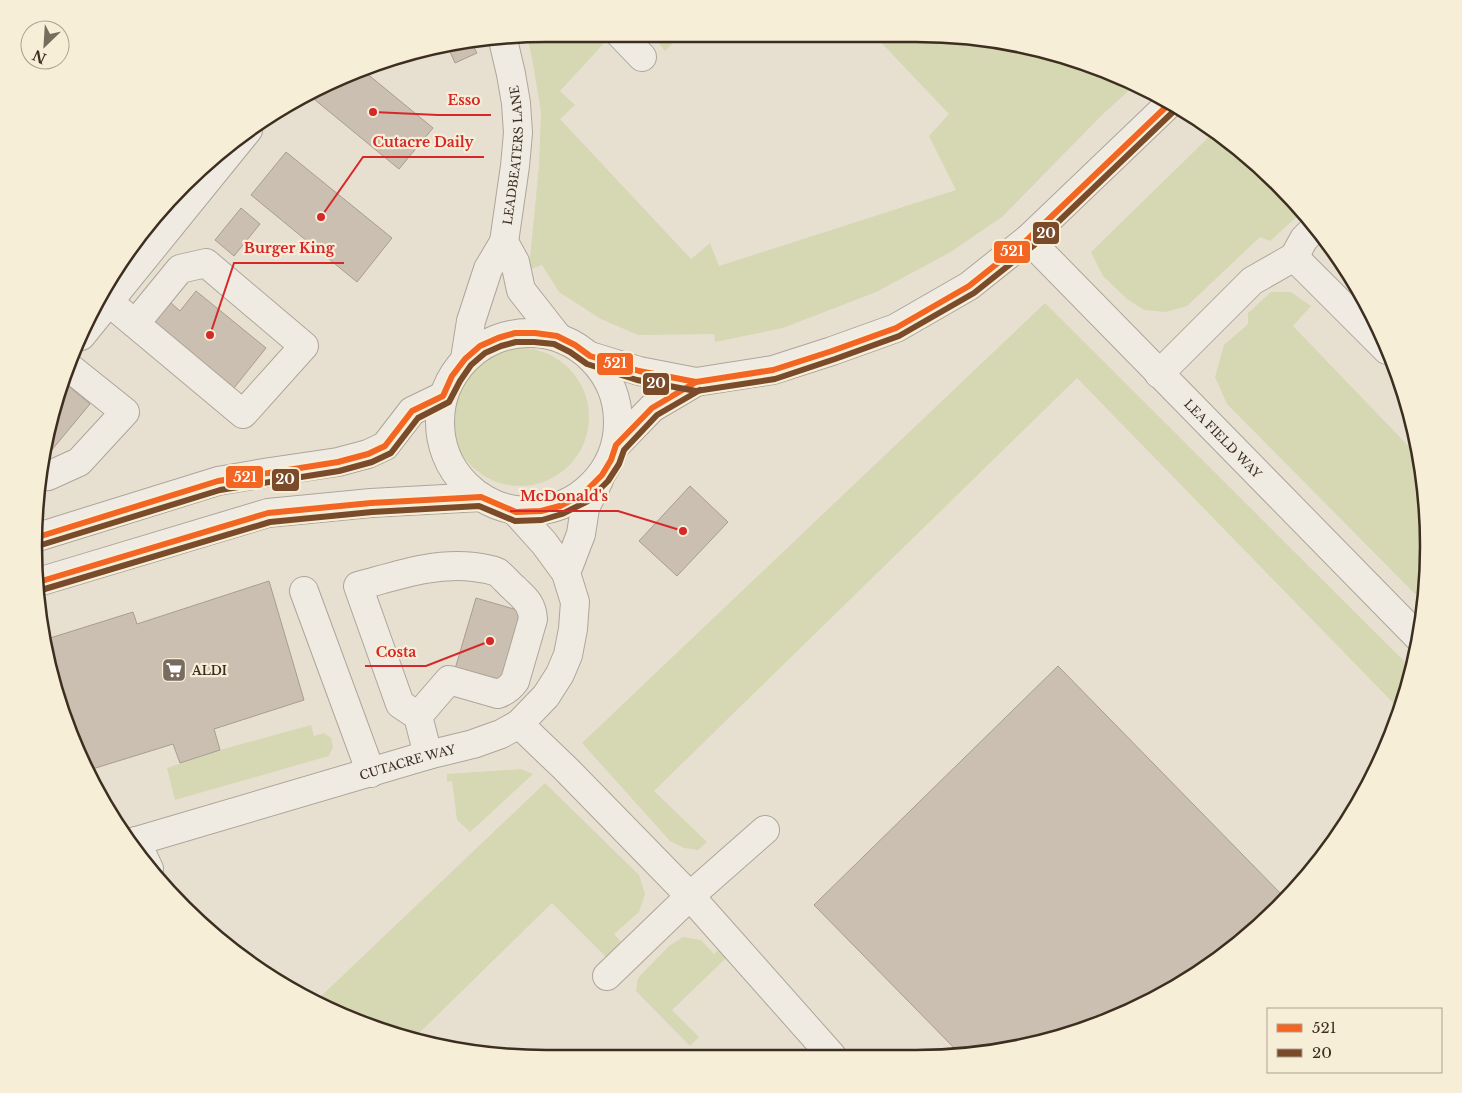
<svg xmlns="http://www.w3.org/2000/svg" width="1462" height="1093" font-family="'Libre Baskerville',serif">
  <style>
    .green { fill: #d6d7b3 }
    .building { fill: #cbbfb2; stroke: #a89c90 }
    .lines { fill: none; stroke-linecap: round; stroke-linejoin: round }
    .minor-casing { stroke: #ada599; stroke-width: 30 }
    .minor { stroke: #efebe3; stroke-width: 28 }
    .bus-1-casing { stroke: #f7eed8; stroke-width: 10 }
    .bus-2-casing { stroke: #f7eed8; stroke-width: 10 }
    .bus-1 { stroke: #f26522; stroke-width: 6 }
    .bus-2 { stroke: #7a4b2a; stroke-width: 6 }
    .labels { text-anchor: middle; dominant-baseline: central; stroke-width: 4.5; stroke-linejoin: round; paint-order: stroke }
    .street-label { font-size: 12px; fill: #3d2e20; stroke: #f7eed8 }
    .poi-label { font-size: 12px; font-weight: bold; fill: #3d2e20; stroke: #f7eed8; text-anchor: start }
    .rim { fill: none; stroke: #3d2e20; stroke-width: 2.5 }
    .leader { fill: none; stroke: #d62828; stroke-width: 2 }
    .callout-dot { fill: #d62828; stroke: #f7eed8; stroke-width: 2 }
    .callout-label { font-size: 14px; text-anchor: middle; font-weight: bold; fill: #d62828; stroke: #f7eed8; stroke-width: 4.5; stroke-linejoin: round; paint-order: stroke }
    .line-badge { stroke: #f7eed8; stroke-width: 2 }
    .badge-label { font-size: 14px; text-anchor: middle; font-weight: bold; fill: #fff }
  </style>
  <rect width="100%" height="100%" fill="#e7e0d1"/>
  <g class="green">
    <polygon points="547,34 601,34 607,40 560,91 575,105 560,119 691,259 710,243 719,266 956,190 929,136 949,114 874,35 949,35 1048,51 1112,73 1135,85 1102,115 1002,217 949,253 876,292 783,328 715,342 714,334 638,335 601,319 559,292 542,265 531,269 530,258 539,166 541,112 532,58 527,36"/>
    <polygon points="651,34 682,34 665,51"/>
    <polygon points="1214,132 1278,184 1302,212 1270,241 1260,237 1187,306 1166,312 1144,310 1127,299 1103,276 1091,252"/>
    <polygon points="1271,292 1291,292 1311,306 1293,326 1418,456 1427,513 1424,603 1227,404 1215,377 1224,345 1248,324 1248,313"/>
    <polygon points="1045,303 1411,668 1401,711 1077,378 654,791 707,842 698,850 684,848 670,841 582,743"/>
    <circle cx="520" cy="417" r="69"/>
    <polygon points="311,725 314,736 324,733 331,738 333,747 329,756 175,800 167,768 220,750"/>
    <polygon points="521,769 533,774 470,832 457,820 452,781 447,782 447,774"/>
    <polygon points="545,783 639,875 645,894 639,912 614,934 621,942 607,958 552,903 411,1041 316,1001"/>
    <polygon points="683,937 701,940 714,954 718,950 726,958 672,1010 699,1037 690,1046 636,991 638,978 669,946"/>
  </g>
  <g class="building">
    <polygon points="472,44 477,53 455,63 448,47"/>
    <polygon points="365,72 433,128 399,169 309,95"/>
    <polygon points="286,152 392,238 357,282 251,195"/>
    <polygon points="241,208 260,224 234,256 215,240"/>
    <polygon points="196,291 266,348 234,388 153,322 170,302 180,311"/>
    <polygon points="65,383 90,404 46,457 43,454 44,446"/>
    <polygon points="690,486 728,522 677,576 639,541"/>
    <polygon points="269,581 304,700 214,729 220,750 180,763 173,744 86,771 61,712 47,639 133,612 137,624"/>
    <polygon points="476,598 524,612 503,684 455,669"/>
    <polygon points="1058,666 1286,899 1227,953 1111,1020 983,1055 961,1055 814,905"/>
  </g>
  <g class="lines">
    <defs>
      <g id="minor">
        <polyline points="620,34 642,57"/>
        <path id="s1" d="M1028,239L1418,637"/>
        <polyline points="504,242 515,262 521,290 557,336"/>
        <polyline points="1294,257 1387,350"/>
        <polyline points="109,302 243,414 304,346 206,263 180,269 135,324"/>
        <circle cx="529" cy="422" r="89"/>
        <polyline points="81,336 248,130"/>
        <polyline points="590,356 639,371 696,382 773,370 832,351 896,328 969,286 1028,239 1169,104"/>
        <path id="s2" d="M465,359L471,321L488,269L504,242L515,166L518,133L516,103L511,74L503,40"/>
        <polyline points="1159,374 1252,281 1294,257 1304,239 1316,227"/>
        <polyline points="616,445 652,408 696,382"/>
        <polyline points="42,471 48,476 79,462 125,412 70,368"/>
        <polyline points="38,537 218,481 270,472 338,462 368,454 385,446 412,411 443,396"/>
        <polyline points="566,573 581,534 585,508 599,480"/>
        <polyline points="35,583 268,513 371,503 481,497"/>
        <polyline points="304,591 371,773"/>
        <path d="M418,716L449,680L498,694C506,691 510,688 515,681L533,619C532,603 524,598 514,588C508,583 503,576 497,572C490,569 482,568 474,567C434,562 396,576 358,586L400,704L418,716L428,755"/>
        <polyline points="519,724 566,769 690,896 832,1056"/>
        <polyline points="136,841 149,869"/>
        <path id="s3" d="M130,843L428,755L473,744L501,734L519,724L546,696L560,674L568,655L573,629L575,602L566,573L544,543L516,512"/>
        <polyline points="607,976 690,896 765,830"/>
      </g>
    </defs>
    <use href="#minor" class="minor-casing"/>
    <use href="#minor" class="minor"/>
    <defs>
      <g id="bus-1">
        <polyline points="38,537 218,481 338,462 368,454 385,446 412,411 443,396 452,376 465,359 480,346 498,338 515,333 535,333 557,336 575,345 590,356 639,371 696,382 773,370 832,351 896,328 969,286 1028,239 1169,104"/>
        <polyline points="35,583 268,513 371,503 481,497 516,512 541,511 560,506 583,494 602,475 611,460 616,445 652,408 696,382"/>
      </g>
      <g id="bus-2">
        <polyline points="41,545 220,490 339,471 372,462 391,453 418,418 449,402 460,381 471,365 485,353 501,346 516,342 534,342 554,344 570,352 587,364 637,380 696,391 775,379 835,359 899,336 974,293 1033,246 1175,110"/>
        <polyline points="38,591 270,522 372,512 479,506 515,521 542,520 562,514 588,501 608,481 619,464 624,450 657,415 700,390"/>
      </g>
    </defs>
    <use href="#bus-1" class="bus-1-casing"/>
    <use href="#bus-2" class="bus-2-casing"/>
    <use href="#bus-1" class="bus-1"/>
    <use href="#bus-2" class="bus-2"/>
  </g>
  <defs>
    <symbol id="supermarket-square" viewBox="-11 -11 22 22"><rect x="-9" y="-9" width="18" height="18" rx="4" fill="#786c5e" stroke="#f7eed8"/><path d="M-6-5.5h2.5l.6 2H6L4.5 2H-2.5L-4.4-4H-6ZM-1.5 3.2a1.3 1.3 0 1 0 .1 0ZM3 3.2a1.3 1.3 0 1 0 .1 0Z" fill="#fff"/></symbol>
  </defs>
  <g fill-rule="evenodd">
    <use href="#supermarket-square" x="160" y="656" width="28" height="28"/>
  </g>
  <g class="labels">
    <g class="street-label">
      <text stroke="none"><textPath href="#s2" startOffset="212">LEADBEATERS LANE</textPath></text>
      <text stroke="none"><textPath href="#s1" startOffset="279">LEA FIELD WAY</textPath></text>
      <text stroke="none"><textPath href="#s3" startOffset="289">CUTACRE WAY</textPath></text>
    </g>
    <g class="poi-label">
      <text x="192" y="670">ALDI</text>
    </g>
  </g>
  <path d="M0 0H1462V1093H0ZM546 42H916A504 504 0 0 1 1420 546V546A504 504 0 0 1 916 1050H546A504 504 0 0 1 42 546V546A504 504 0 0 1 546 42Z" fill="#f7eed8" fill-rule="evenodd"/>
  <path class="rim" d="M546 42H916A504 504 0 0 1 1420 546V546A504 504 0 0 1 916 1050H546A504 504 0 0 1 42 546V546A504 504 0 0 1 546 42Z"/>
  <path class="leader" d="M373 112L438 115H491M321 217L363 157H484M210 335L234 263H344M683 531L618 511H510M490 641L426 666H365"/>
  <g class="callout-dot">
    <circle cx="373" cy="112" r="5"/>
    <circle cx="321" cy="217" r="5"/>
    <circle cx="210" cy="335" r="5"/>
    <circle cx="683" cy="531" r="5"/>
    <circle cx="490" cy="641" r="5"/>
  </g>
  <g class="callout-label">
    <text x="464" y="105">Esso</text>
    <text x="423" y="147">Cutacre Daily</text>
    <text x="289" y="253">Burger King</text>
    <text x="564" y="501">McDonald's</text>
    <text x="396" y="657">Costa</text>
  </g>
  <g class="line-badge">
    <rect x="1032" y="221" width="28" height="24" rx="5" fill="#7a4b2a"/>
    <rect x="993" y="240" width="38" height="24" rx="5" fill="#f26522"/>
    <rect x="596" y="352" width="38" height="24" rx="5" fill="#f26522"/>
    <rect x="642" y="372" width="28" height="24" rx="5" fill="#7a4b2a"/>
    <rect x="225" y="465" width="39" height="24" rx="5" fill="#f26522"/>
    <rect x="271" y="468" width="29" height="24" rx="5" fill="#7a4b2a"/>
  </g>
  <g class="badge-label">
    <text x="1046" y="238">20</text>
    <text x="1012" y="256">521</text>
    <text x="615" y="368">521</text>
    <text x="656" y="388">20</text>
    <text x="245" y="482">521</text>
    <text x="285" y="484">20</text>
  </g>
  <rect x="1267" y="1008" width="175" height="65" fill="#f7eed8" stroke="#ada18e"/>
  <rect x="1277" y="1024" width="25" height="8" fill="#f26522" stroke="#ada18e"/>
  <text x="1312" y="1033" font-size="15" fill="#3d2e20">521</text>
  <rect x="1277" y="1049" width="25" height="8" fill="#7a4b2a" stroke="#ada18e"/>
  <text x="1312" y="1058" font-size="15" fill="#3d2e20">20</text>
  <g transform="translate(45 45) rotate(205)"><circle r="24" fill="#f7eed8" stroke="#ada18e"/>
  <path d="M0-4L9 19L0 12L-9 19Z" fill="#786c5e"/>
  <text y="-8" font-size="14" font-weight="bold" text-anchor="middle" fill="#3d2e20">N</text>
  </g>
</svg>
